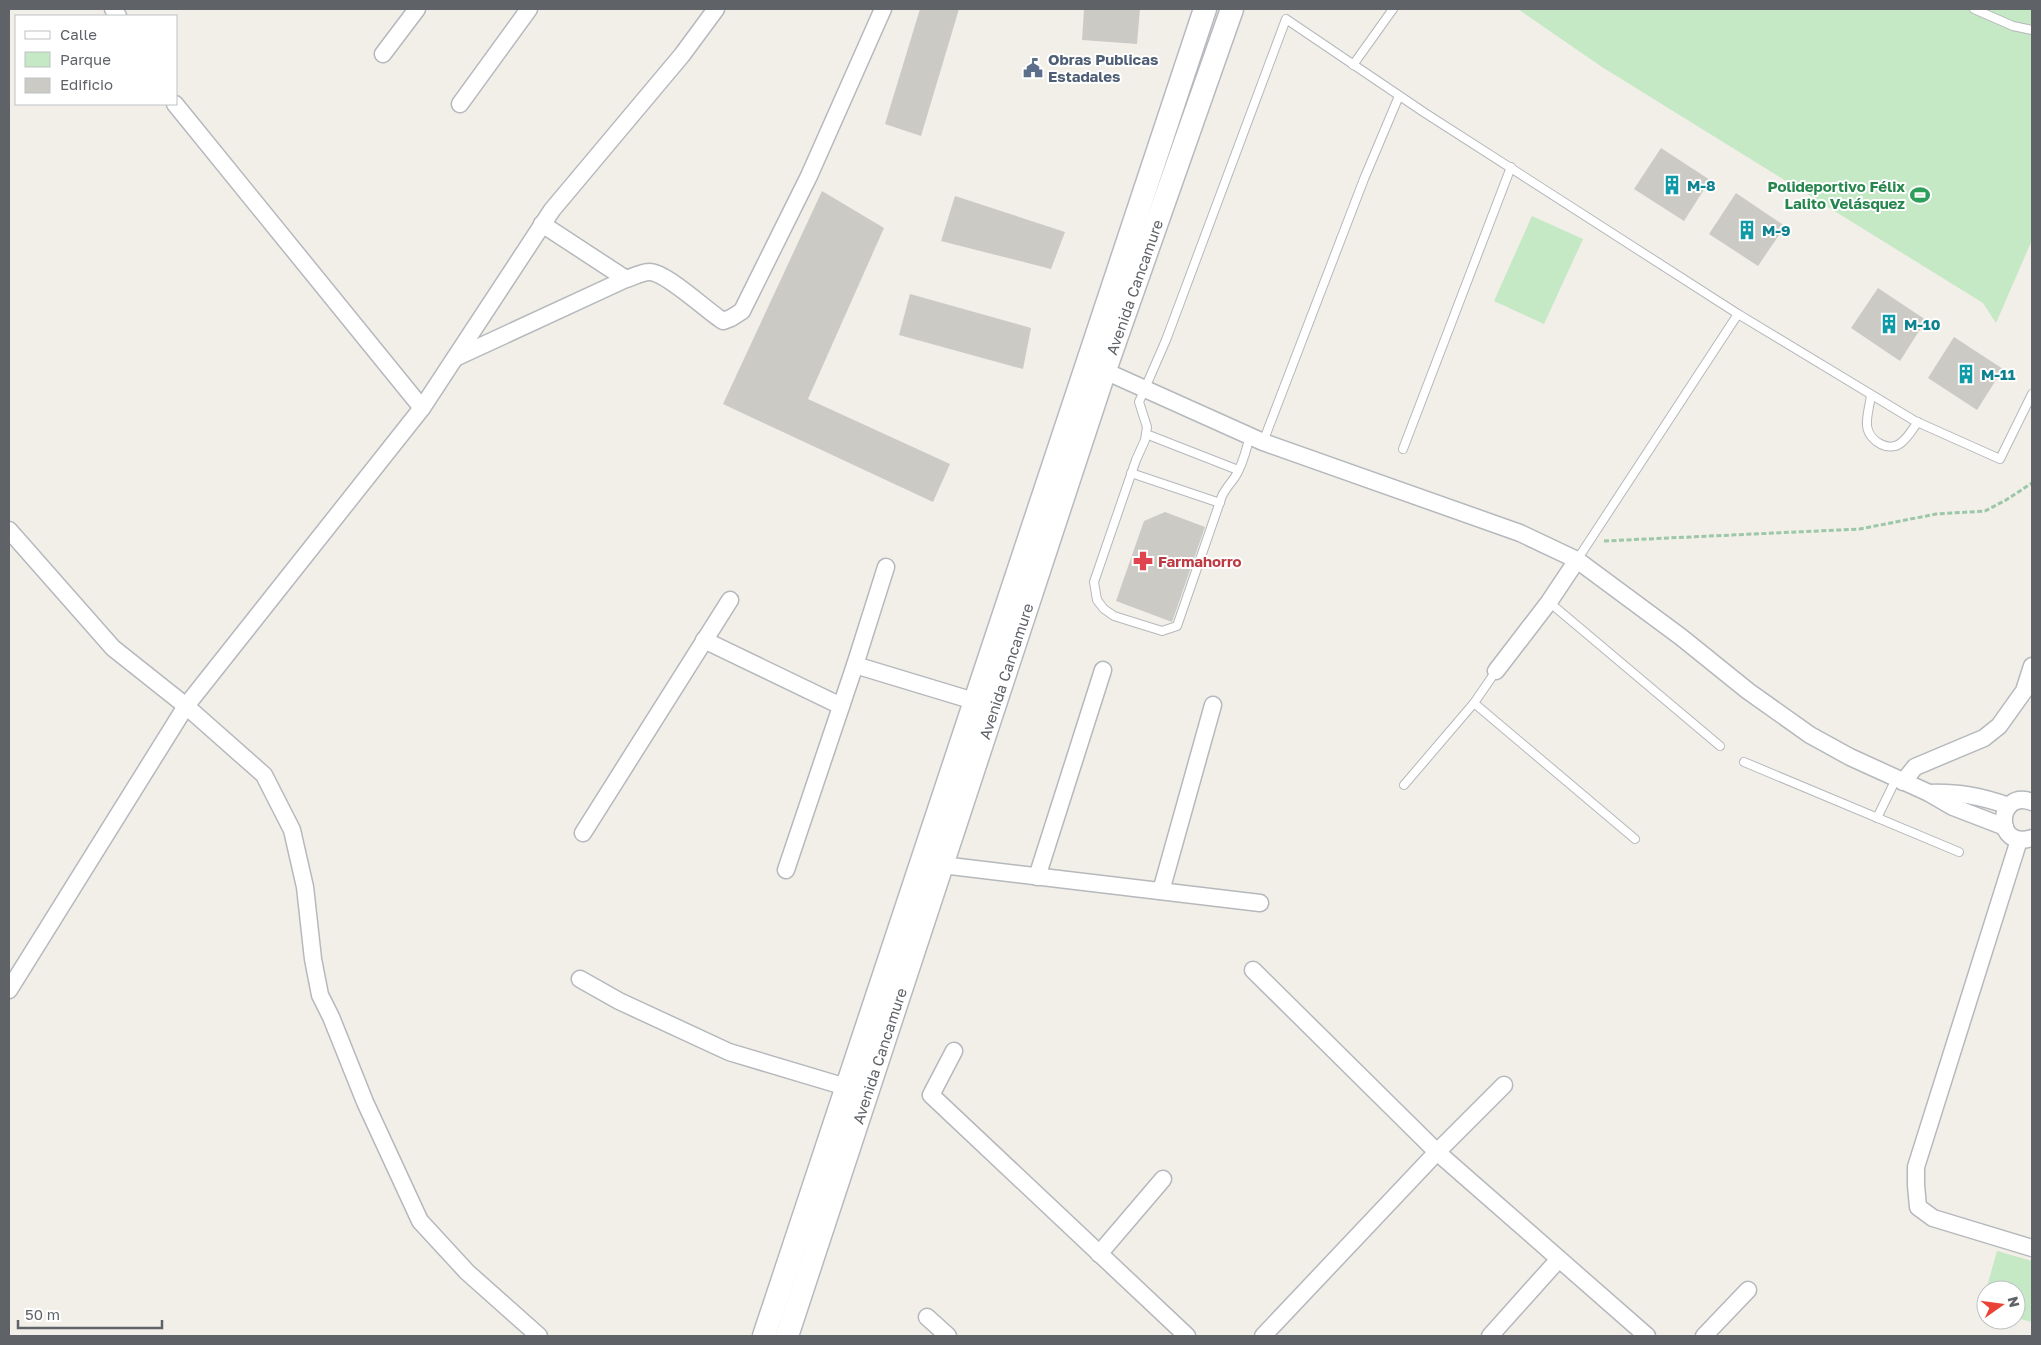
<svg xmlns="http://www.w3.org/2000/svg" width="2041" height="1345" font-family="'Golos Text',sans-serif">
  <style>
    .green { fill: #c5e8c5 }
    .building { fill: #cccac5 }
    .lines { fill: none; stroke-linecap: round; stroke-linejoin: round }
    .service-casing { stroke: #b5b8bc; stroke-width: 10 }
    .minor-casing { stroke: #b5b8bc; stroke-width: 19 }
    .secondary-casing { stroke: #b6babf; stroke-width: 25 }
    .path { stroke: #9cc7a9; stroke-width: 3; stroke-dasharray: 5 2.5; stroke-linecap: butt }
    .service { stroke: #fff; stroke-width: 8 }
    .minor { stroke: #fff; stroke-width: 16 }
    .secondary { stroke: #fff; stroke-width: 22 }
    .labels { text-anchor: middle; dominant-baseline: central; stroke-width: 4; stroke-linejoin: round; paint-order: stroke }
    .service-label { font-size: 15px; font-weight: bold; fill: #4e5e75; stroke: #fff; text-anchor: start }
    .culture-label { font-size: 15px; font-weight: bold; fill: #0d838f; stroke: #fff; text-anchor: start }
    .leisure-label { font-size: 15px; font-weight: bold; fill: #27864d; stroke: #fff; text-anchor: end }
    .street-label { font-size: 15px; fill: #5f6368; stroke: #fff }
    .health-label { font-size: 15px; font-weight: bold; fill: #be3a42; stroke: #fff; text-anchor: start }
  </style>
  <rect width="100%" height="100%" fill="#f1efe8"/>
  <g class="green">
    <polygon points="1518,9 2032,9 2032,240 1996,323 1983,303 1602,67"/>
    <polygon points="1532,216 1583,239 1544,324 1494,301"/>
    <polygon points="1997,1251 2032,1261 2032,1322 2016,1318 2016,1290 1986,1290"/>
  </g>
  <g class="building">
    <polygon points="920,9 959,9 921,136 885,124"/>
    <polygon points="1084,9 1140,9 1137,44 1082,40"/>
    <polygon points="1661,148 1710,180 1684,221 1634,189"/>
    <polygon points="822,191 884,228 808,399 950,464 933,502 723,404"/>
    <polygon points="1736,193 1785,226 1758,266 1709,234"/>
    <polygon points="955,196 1065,232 1051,269 941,241"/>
    <polygon points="1878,288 1926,320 1900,361 1851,328"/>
    <polygon points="910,294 1031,328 1023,369 899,335"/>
    <polygon points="1954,337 2003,369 1977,410 1928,378"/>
    <polygon points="1165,512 1205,527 1172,622 1116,601 1144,521"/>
  </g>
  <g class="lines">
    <defs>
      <g id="service">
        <polyline points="1974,9 2013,26 2032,30"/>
        <polyline points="1353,65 1393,9"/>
        <path d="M1871,395C1870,404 1866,417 1867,426C1869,442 1891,454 1903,441C1909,436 1913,428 1918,422"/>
        <polyline points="1146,434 1238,470"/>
        <path d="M1250,436C1246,450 1243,465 1235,477C1230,484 1226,488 1222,496L1177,626L1162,631L1114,616L1104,609L1097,600L1094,582L1136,460L1145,440L1147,427L1139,402L1166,340L1286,19L1425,113L1738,314L1915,421L2000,459L2032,394"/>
        <polyline points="1263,442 1364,179 1399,96"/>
        <polyline points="1403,449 1511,167"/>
        <polyline points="1131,473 1220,503"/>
        <polyline points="1577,560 1738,314"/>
        <polyline points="1549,602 1720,746"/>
        <polyline points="1474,703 1635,839"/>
        <polyline points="1744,762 1959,852"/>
        <polyline points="1404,785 1474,703 1496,671"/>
        <polyline points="1877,818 1896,779"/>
      </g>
      <g id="minor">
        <polyline points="113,9 118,16"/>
        <polyline points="383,54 417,9"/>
        <polyline points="175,104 422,408"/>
        <polyline points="460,104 529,9"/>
        <polyline points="542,224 626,279"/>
        <path d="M455,358L626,279C633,277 642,272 649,272C665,271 707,311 723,321L731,318L742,311L809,176L883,9"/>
        <polyline points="1096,367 1263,442 1520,533 1577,560 1681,637 1748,691 1810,735 1850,757 1929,793 1953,807 2005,827"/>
        <polyline points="9,530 113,648 186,706 264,775 292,830 305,887 313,959 320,995 331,1017 365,1102 420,1221 467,1272 539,1336"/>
        <polyline points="704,640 841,706"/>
        <polyline points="855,665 974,701"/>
        <polyline points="1496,671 1549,602 1577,560"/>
        <polyline points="1903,782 1915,767 1984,738 1999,726 2024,691 2032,666"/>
        <path d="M1929,793C1959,792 1980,796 2009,806"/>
        <path d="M2032,802C1996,788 1993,851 2032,838"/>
        <polyline points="583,833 730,600"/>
        <polyline points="2019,840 1916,1167 1916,1185 1918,1207 1933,1218 2032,1248"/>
        <polyline points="942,865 1260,903"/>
        <polyline points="786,870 855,665 886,567"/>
        <polyline points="1037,877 1103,670"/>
        <polyline points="1161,891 1213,705"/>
        <polyline points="1253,970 1437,1152 1647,1336"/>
        <polyline points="580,979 619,1001 729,1052 846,1087"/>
        <polyline points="9,990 186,706 422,408 552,210 682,55 716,9"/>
        <polyline points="954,1051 931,1095 1187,1336"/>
        <polyline points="1099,1254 1163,1179"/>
        <polyline points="927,1317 948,1336"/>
        <polyline points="1263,1336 1437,1152 1504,1085"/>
        <polyline points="1490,1336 1559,1259"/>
        <polyline points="1704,1336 1748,1290"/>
      </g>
      <g id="secondary">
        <polyline points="764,1336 1205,9"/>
        <path id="s1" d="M787,1336L1105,370L1232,9"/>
      </g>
    </defs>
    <use href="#service" class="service-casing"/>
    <use href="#minor" class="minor-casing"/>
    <use href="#secondary" class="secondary-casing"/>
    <polyline class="path" points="1604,541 1860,529 1936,514 1985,511 2006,500 2032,483"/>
    <use href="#service" class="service"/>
    <use href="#minor" class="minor"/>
    <use href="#secondary" class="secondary"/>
  </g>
  <defs>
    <symbol id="civic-bare" viewBox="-9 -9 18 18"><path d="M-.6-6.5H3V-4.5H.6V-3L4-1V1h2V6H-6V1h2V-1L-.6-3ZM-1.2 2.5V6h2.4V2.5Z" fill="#5c6f8a" stroke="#fff" stroke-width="2.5" paint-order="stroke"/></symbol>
    <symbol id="building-bare" viewBox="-9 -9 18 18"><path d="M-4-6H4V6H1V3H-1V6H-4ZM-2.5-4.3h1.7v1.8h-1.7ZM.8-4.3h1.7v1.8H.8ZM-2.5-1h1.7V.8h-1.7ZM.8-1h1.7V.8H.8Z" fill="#0f9aa8" stroke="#fff" stroke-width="2.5" paint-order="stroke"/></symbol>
    <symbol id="stadium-bare" viewBox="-9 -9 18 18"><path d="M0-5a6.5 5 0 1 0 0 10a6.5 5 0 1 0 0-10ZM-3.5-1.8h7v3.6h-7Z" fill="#2e9e5b" stroke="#fff" stroke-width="2.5" paint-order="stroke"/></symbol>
    <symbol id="pharmacy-bare" viewBox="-9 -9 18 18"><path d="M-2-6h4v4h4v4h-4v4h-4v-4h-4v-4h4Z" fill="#e0444e" stroke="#fff" stroke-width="2.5" paint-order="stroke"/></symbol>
  </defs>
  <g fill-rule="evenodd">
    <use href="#civic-bare" x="1019" y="54" width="28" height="28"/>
    <use href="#building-bare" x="1658" y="171" width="28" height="28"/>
    <use href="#stadium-bare" x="1906" y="181" width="28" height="28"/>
    <use href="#building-bare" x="1733" y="216" width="28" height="28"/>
    <use href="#building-bare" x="1875" y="310" width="28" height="28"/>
    <use href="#building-bare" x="1952" y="360" width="28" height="28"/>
    <use href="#pharmacy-bare" x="1129" y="547" width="28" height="28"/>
  </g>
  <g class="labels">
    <g class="service-label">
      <text x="1048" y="59">Obras Publicas<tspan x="1048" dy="17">Estadales</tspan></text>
    </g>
    <g class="culture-label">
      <text x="1687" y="185">M-8</text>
      <text x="1762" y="230">M-9</text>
      <text x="1904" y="324">M-10</text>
      <text x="1981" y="374">M-11</text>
    </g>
    <g class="leisure-label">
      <text x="1905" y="186">Polideportivo Félix<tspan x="1905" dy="17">Lalito Velásquez</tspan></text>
    </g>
    <g class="street-label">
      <text stroke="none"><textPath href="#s1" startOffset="1105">Avenida Cancamure</textPath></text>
      <text stroke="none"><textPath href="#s1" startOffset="700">Avenida Cancamure</textPath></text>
      <text stroke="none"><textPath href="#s1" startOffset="295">Avenida Cancamure</textPath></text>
    </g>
    <g class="health-label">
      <text x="1158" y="561">Farmahorro</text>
    </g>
  </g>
  <rect width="2041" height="1345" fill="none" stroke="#5f6368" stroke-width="20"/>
  <rect x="15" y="15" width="162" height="90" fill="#ffffff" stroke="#bfc1c3"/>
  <rect x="25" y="31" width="25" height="8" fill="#ffffff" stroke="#bfc1c3"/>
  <text x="60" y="40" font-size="15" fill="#5f6368">Calle</text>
  <rect x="25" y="52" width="25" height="15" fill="#c5e8c5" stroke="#bfc1c3"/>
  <text x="60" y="65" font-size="15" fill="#5f6368">Parque</text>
  <rect x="25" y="78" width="25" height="15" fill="#cccac5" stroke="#bfc1c3"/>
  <text x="60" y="90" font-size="15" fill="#5f6368">Edificio</text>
  <g transform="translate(2001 1305) rotate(76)"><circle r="24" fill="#ffffff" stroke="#bfc1c3"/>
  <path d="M0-4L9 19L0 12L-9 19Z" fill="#ea4335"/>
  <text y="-8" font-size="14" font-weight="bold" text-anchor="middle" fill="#5f6368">N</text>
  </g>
  <path d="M18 1320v8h144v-8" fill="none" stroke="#5f6368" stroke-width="2.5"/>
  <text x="25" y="1320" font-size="15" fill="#5f6368" stroke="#ffffff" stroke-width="4" paint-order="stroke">50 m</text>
</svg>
